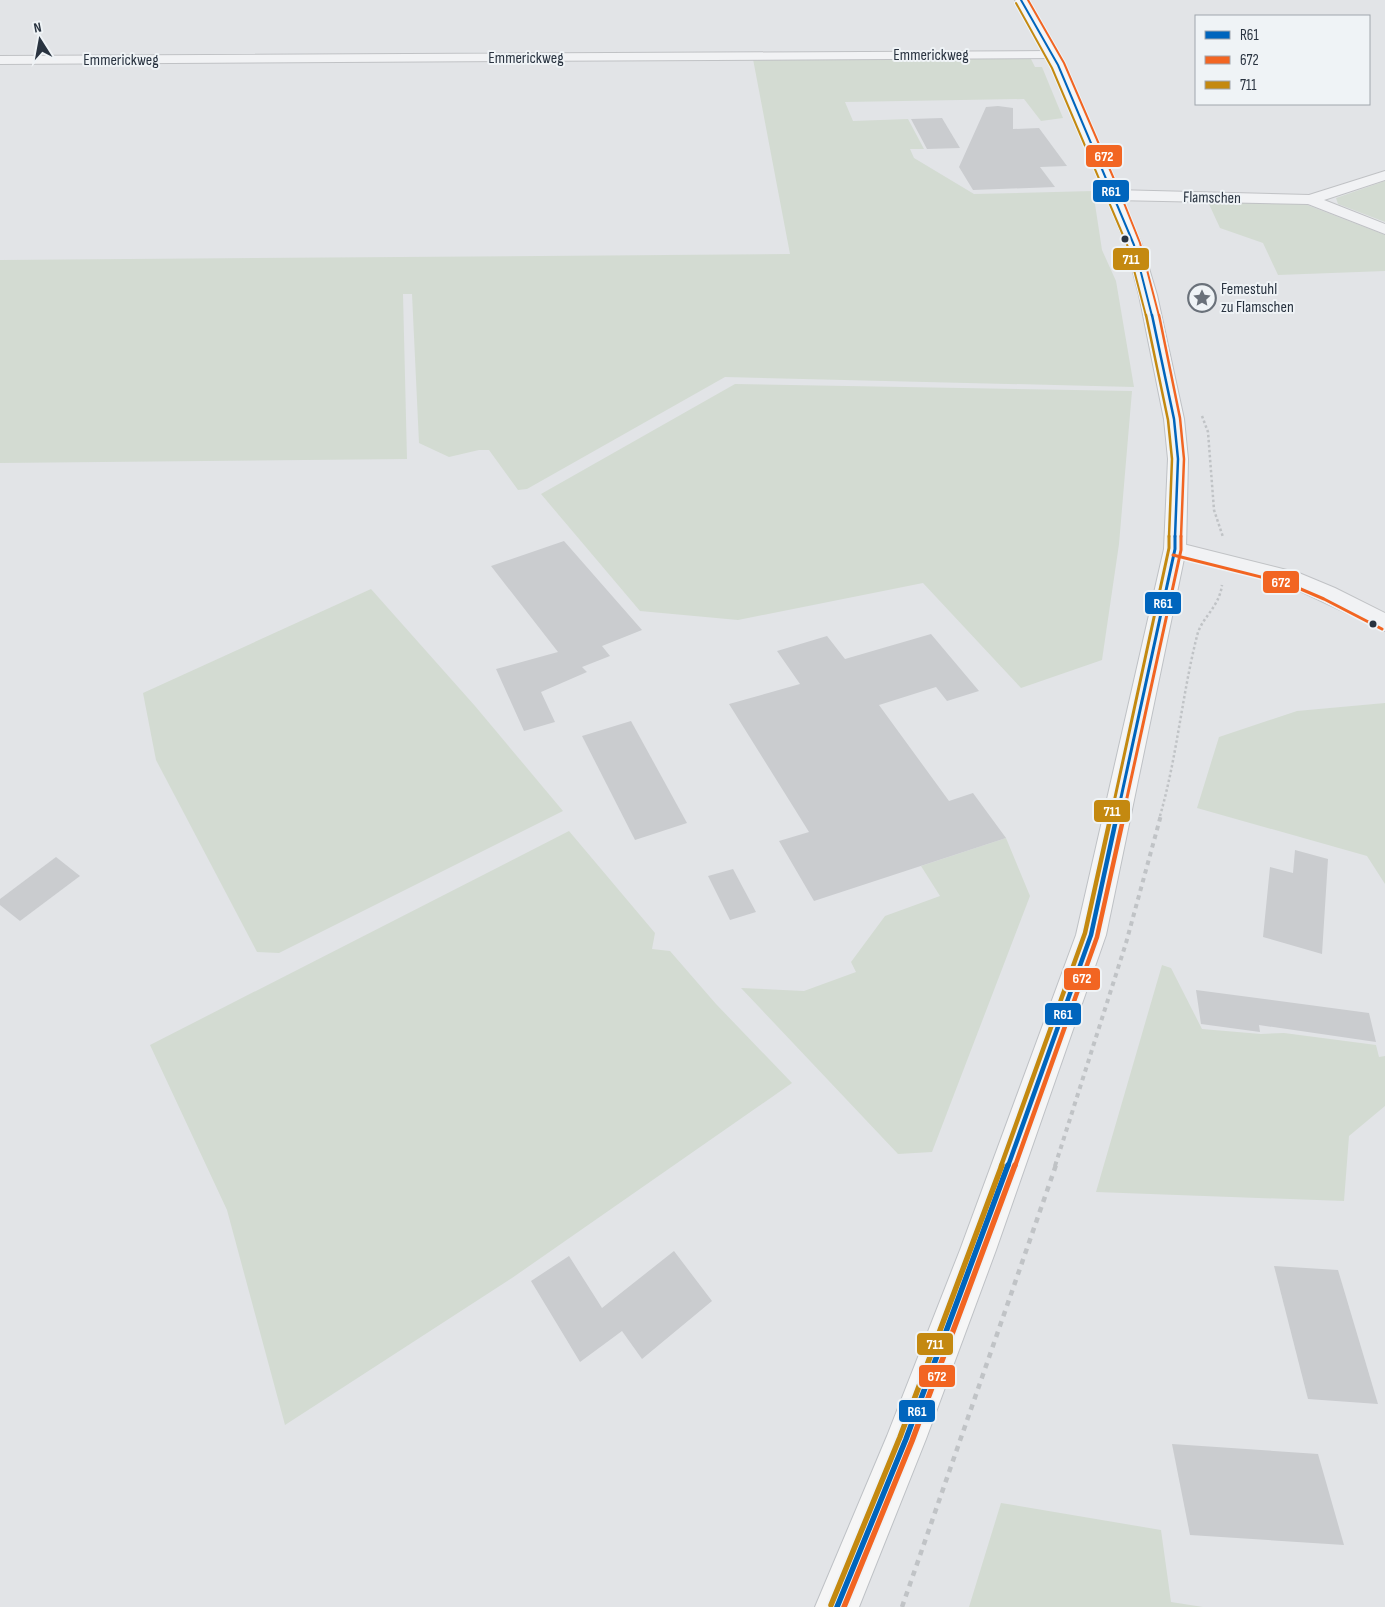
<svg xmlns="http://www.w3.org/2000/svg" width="1385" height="1607" font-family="'Sofia Sans Condensed',sans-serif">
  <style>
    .green { fill: #d3dbd2 }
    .building { fill: #cacccf }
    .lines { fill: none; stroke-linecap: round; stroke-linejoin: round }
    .minor-casing { stroke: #c0c2c5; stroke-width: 2 }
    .major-casing { stroke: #bec1c5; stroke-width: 2 }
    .path-far2 { stroke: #c0c3c6; stroke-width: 2.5; stroke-dasharray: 2.5 2.5; stroke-linecap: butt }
    .path-far1 { stroke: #c0c3c6; stroke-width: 4; stroke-dasharray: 4.5 4.5; stroke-linecap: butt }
    .path { stroke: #c0c3c6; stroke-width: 4.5; stroke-dasharray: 5.5 5.5; stroke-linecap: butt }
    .minor { fill: #f1f2f4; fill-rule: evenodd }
    .major { fill: #f6f6f6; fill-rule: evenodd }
    .bus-1-far4-casing { stroke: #eff3f6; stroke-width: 4 }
    .bus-1-far3-casing { stroke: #eff3f6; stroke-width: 5 }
    .bus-1-far2-casing { stroke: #eff3f6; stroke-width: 6 }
    .bus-1-far1-casing { stroke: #eff3f6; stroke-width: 8 }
    .bus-1-casing { stroke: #eff3f6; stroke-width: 9 }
    .bus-2-far4-casing { stroke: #eff3f6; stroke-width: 4 }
    .bus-2-far3-casing { stroke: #eff3f6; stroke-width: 5 }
    .bus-2-far2-casing { stroke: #eff3f6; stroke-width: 6 }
    .bus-2-far1-casing { stroke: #eff3f6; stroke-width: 8 }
    .bus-2-casing { stroke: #eff3f6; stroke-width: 9 }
    .bus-3-far4-casing { stroke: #eff3f6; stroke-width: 4 }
    .bus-3-far3-casing { stroke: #eff3f6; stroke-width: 5 }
    .bus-3-far2-casing { stroke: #eff3f6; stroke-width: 6 }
    .bus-3-far1-casing { stroke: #eff3f6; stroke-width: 8 }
    .bus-3-casing { stroke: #eff3f6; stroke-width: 9 }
    .bus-1-far4 { stroke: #0065bd; stroke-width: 2 }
    .bus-1-far3 { stroke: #0065bd; stroke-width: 2.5 }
    .bus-1-far2 { stroke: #0065bd; stroke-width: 3 }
    .bus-1-far1 { stroke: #0065bd; stroke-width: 4.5 }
    .bus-1 { stroke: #0065bd; stroke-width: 5.5 }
    .bus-2-far4 { stroke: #f26522; stroke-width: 2 }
    .bus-2-far3 { stroke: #f26522; stroke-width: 2.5 }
    .bus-2-far2 { stroke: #f26522; stroke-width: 3 }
    .bus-2-far1 { stroke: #f26522; stroke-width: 4.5 }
    .bus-2 { stroke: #f26522; stroke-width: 5.5 }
    .bus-3-far4 { stroke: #c48910; stroke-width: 2 }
    .bus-3-far3 { stroke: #c48910; stroke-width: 2.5 }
    .bus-3-far2 { stroke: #c48910; stroke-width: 3 }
    .bus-3-far1 { stroke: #c48910; stroke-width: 4.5 }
    .bus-3 { stroke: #c48910; stroke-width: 5.5 }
    .bus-dot { fill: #293340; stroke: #eff3f6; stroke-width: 2 }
    .labels { text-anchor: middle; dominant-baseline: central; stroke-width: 4; stroke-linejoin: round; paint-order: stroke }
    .far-street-label { font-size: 16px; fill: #293340; stroke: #eff3f6 }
    .far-poi-label { font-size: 16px; fill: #293340; stroke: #eff3f6; text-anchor: start }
    .line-badge { stroke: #eff3f6; stroke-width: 2 }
    .badge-label { font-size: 14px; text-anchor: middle; font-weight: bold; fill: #fff }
  </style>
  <rect width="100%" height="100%" fill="#e2e4e7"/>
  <g class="green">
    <polygon points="1030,57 1035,67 1042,67 1063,118 1041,121 1024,99 845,102 853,121 908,119 924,149 910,149 914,158 974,194 1093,191 1102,250 1116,281 1134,387 725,377 527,489 518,490 489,450 479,450 449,457 419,443 412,294 403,294 407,459 0,463 0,260 790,254 753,59"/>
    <polygon points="1385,181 1385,222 1338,204 1336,198"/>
    <polygon points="1208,202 1302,203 1385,235 1385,271 1278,275 1263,243 1220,228"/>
    <polygon points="735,384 1132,391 1119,544 1102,660 1021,688 923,583 738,620 640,611 541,494"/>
    <polygon points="371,589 475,706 563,811 279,953 257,952 156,760 143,693"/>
    <polygon points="1385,703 1385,884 1367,856 1197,808 1219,737 1297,711"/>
    <polygon points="569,831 655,933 652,949 670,951 716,1004 792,1083 512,1278 285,1425 227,1210 150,1045"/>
    <polygon points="1006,838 1030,896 932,1152 898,1154 741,988 804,991 856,972 851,962 885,916 940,896 921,866"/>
    <polygon points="1162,965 1171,968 1202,1029 1261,1034 1284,1033 1376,1045 1379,1057 1385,1056 1385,1106 1349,1136 1344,1201 1096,1192"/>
    <polygon points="1001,1503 1161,1530 1171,1602 1203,1607 969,1607"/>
  </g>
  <g class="building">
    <polygon points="998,106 1013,108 1013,129 1039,128 1067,166 1040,167 1055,187 973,190 959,167 986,107"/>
    <polygon points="942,118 960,148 927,149 911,119"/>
    <polygon points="564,541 642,630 602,646 610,656 582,667 587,672 541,692 555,722 524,731 496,669 558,652 491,566"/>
    <polygon points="931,634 979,691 947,701 936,687 879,705 949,801 973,793 1006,838 814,901 779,841 809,832 729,704 800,684 777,651 827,636 845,659"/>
    <polygon points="631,721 687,823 635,840 582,736"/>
    <polygon points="1295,850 1328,859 1322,954 1263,937 1270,867 1293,873"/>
    <polygon points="56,857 80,876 20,921 0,905 0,899"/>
    <polygon points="733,869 756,912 730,920 708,876"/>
    <polygon points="1196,990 1369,1013 1376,1042 1259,1025 1260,1032 1201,1024"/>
    <polygon points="674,1251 712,1301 642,1359 622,1331 580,1362 531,1281 569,1256 602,1308"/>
    <polygon points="1274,1266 1338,1270 1378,1404 1308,1399"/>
    <polygon points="1172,1444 1318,1454 1344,1545 1190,1535"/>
  </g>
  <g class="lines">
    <defs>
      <g id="minor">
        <polygon points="1052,51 1056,52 1058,55 1056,58 0,64 0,56"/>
        <polygon points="1385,171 1385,180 1324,200 1385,224 1385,234 1308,204 1114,200 1109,198 1106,195 1109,192 1114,190 1309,195"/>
        <polygon points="1175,542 1299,573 1335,588 1385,613 1385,631 1283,583 1167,554 1164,549 1167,544"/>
      </g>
      <polygon id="major" points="1015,0 1027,0 1064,65 1142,245 1157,295 1184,419 1188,459 1186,549 1106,935 996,1250 926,1439 859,1607 815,1607 887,1436 960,1250 1076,935 1164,549 1168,459 1164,419 1139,295 1126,245 1052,65"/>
    </defs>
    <use href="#minor" class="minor-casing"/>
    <use href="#major" class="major-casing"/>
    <g class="path-far2">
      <polyline points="1202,416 1208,432 1214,510 1223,537"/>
      <path d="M1160,816C1177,757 1182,695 1197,636C1201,618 1219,608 1222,585"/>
    </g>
    <polyline class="path-far1" points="1055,1166 1126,943 1161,815"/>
    <polyline class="path" points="902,1607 1056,1165"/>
    <use href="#minor" class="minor"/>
    <use href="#major" class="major"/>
    <defs>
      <polyline id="bus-1-far4" points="1021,0 1058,65 1134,245 1152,316"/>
      <polyline id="bus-1-far3" points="1152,315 1174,419 1178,459 1175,537"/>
      <polyline id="bus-1-far2" points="1117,816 1175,549 1175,536"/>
      <polyline id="bus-1-far1" points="1008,1166 1091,935 1117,815"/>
      <polyline id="bus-1" points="837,1607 906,1439 1008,1165"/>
      <polyline id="bus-2-far4" points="1028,0 1064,63 1120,193 1140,243 1159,316"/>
      <polyline id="bus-2-far3" points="1159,315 1180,418 1184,459 1181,537"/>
      <g id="bus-2-far2">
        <polyline points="1173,555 1289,584 1324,599 1382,629"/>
        <polyline points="1123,816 1181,550 1181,536"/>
      </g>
      <polyline id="bus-2-far1" points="1015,1166 1097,937 1124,815"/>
      <polyline id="bus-2" points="844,1607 912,1441 1015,1165"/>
      <polyline id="bus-3-far4" points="1016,3 1052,68 1128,247 1146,316"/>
      <polyline id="bus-3-far3" points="1146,315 1168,420 1172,459 1169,537"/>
      <polyline id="bus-3-far2" points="1111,816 1169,548 1169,536"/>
      <polyline id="bus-3-far1" points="1001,1166 1085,933 1111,815"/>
      <polyline id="bus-3" points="831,1605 900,1437 1002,1165"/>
    </defs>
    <use href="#bus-1-far4" class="bus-1-far4-casing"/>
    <use href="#bus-1-far3" class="bus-1-far3-casing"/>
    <use href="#bus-1-far2" class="bus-1-far2-casing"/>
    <use href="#bus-1-far1" class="bus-1-far1-casing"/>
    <use href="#bus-1" class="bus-1-casing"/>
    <use href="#bus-2-far4" class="bus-2-far4-casing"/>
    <use href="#bus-2-far3" class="bus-2-far3-casing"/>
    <use href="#bus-2-far2" class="bus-2-far2-casing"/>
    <use href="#bus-2-far1" class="bus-2-far1-casing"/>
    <use href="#bus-2" class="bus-2-casing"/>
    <use href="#bus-3-far4" class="bus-3-far4-casing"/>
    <use href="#bus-3-far3" class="bus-3-far3-casing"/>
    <use href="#bus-3-far2" class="bus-3-far2-casing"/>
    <use href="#bus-3-far1" class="bus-3-far1-casing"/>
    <use href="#bus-3" class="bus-3-casing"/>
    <use href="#bus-1-far4" class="bus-1-far4"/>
    <use href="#bus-1-far3" class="bus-1-far3"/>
    <use href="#bus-1-far2" class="bus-1-far2"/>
    <use href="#bus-1-far1" class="bus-1-far1"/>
    <use href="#bus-1" class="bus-1"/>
    <use href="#bus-2-far4" class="bus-2-far4"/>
    <use href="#bus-2-far3" class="bus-2-far3"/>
    <use href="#bus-2-far2" class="bus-2-far2"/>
    <use href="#bus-2-far1" class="bus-2-far1"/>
    <use href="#bus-2" class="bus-2"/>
    <use href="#bus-3-far4" class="bus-3-far4"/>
    <use href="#bus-3-far3" class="bus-3-far3"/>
    <use href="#bus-3-far2" class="bus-3-far2"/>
    <use href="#bus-3-far1" class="bus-3-far1"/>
    <use href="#bus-3" class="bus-3"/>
  </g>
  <defs>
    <symbol id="sight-ring" viewBox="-11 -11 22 22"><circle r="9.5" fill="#eff3f6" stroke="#6a717a" stroke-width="1.5"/><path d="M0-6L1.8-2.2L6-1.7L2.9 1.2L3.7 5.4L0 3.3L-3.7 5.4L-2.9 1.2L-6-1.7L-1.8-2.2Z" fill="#6a717a"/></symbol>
  </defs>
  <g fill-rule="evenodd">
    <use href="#sight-ring" x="1186" y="282" width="32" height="32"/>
  </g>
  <g class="bus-dot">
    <circle cx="1125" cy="239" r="4.5"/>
    <circle cx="1373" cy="624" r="4.5"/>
  </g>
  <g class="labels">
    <g class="far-street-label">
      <text x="931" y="55">Emmerickweg</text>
      <text x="526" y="58">Emmerickweg</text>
      <text x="121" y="60">Emmerickweg</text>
      <text transform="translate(1212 198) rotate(1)">Flamschen</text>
    </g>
    <g class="far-poi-label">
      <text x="1221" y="289">Femestuhl<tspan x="1221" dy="18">zu Flamschen</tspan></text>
    </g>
  </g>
  <g class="line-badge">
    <rect x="1085" y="144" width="38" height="24" rx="5" fill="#f26522"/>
    <rect x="1092" y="179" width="38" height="24" rx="5" fill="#0065bd"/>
    <rect x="1112" y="247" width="38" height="24" rx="5" fill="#c48910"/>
    <rect x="1262" y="570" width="38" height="24" rx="5" fill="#f26522"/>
    <rect x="1144" y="591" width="38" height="24" rx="5" fill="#0065bd"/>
    <rect x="1093" y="799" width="38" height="24" rx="5" fill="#c48910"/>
    <rect x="1063" y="967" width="38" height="24" rx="5" fill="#f26522"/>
    <rect x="1044" y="1002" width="38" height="24" rx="5" fill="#0065bd"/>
    <rect x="916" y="1332" width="38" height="24" rx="5" fill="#c48910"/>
    <rect x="918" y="1364" width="38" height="24" rx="5" fill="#f26522"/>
    <rect x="898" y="1399" width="38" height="24" rx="5" fill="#0065bd"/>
  </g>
  <g class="badge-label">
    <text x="1104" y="161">672</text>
    <text x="1111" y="196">R61</text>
    <text x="1131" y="264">711</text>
    <text x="1281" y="587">672</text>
    <text x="1163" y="608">R61</text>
    <text x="1112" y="816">711</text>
    <text x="1082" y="983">672</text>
    <text x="1063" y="1019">R61</text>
    <text x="935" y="1349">711</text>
    <text x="937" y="1381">672</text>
    <text x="917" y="1416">R61</text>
  </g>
  <rect x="1195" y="15" width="175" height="90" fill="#eff3f6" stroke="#a0a6ad"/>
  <rect x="1205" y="31" width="25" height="8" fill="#0065bd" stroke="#a0a6ad"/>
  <text x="1240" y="40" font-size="15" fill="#293340">R61</text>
  <rect x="1205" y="56" width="25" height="8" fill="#f26522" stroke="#a0a6ad"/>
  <text x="1240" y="65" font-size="15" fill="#293340">672</text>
  <rect x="1205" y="81" width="25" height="8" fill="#c48910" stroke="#a0a6ad"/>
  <text x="1240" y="90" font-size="15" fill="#293340">711</text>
  <g transform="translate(40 40) rotate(349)" stroke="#eff3f6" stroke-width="4" paint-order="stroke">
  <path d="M0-4L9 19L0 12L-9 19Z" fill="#293340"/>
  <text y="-8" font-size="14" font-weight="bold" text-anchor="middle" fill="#293340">N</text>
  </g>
</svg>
